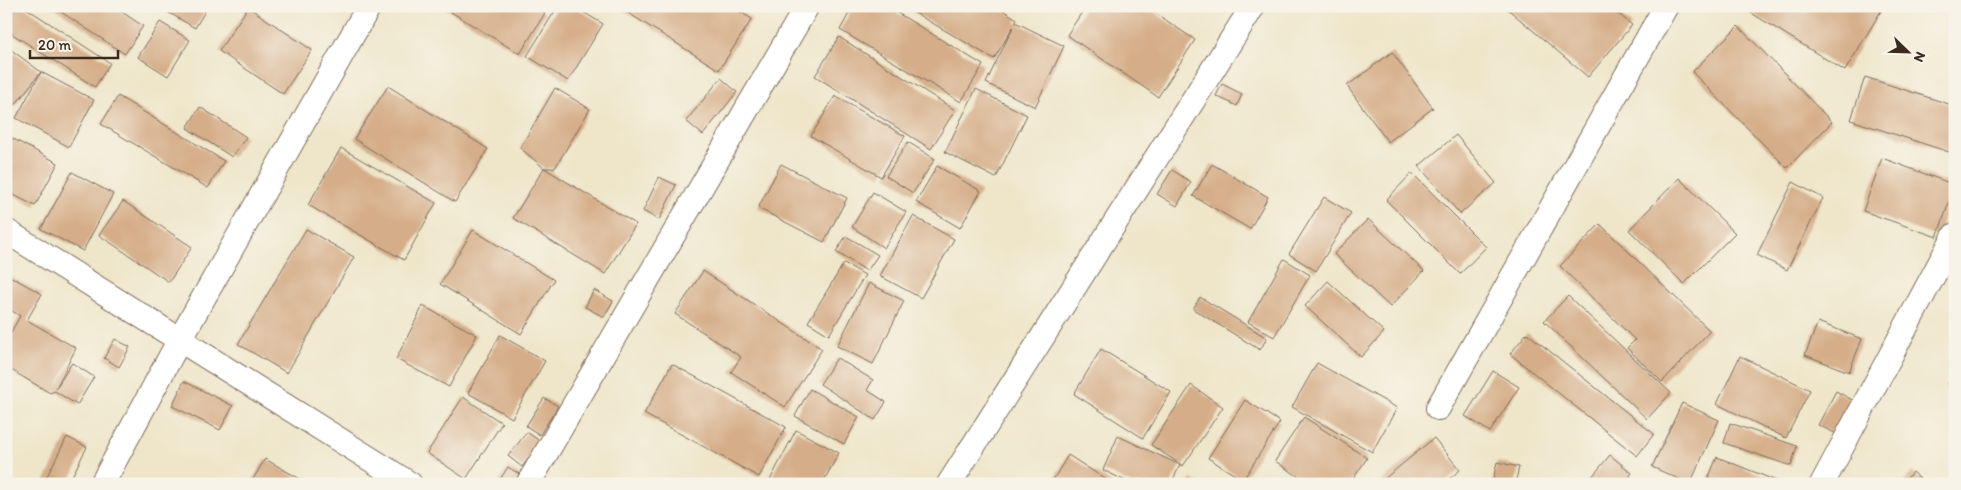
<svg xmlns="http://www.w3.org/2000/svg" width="1961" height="490" font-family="Itim,sans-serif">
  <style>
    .building { fill: #d5ae89 }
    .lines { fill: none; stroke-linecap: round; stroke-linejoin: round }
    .street-casing { stroke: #7a6c5a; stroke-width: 26 }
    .street { stroke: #fff; stroke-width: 24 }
  </style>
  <rect width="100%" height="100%" fill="#f7f3e8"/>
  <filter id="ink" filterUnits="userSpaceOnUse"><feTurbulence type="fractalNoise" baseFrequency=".02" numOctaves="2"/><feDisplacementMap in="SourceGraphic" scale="10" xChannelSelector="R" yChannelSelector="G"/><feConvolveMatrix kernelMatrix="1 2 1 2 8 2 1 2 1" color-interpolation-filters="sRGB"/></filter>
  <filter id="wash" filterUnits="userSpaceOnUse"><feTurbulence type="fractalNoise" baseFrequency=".0096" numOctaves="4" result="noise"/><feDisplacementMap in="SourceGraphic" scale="20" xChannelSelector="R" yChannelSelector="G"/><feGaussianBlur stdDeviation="1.12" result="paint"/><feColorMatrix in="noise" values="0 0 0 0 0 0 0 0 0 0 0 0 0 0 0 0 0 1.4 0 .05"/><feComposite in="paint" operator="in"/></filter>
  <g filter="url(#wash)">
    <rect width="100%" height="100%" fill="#efe6ca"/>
    <g id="blocks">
      <g class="building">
        <polygon points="6,6 23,6 110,63 95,87 6,30"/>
        <polygon points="52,6 113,6 143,26 125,54"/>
        <polygon points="169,6 208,6 195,28 166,11"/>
        <polygon points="441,6 533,6 545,13 520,54"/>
        <polygon points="558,6 573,6 603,24 568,81 527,56"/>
        <polygon points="617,6 731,6 752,19 719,70"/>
        <polygon points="853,6 886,6 983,65 961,102 840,30"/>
        <polygon points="903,6 996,6 1017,19 1015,22 1064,46 1035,107 986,83 1013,27 994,59"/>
        <polygon points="1086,6 1145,6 1195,40 1158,97 1067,35"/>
        <polygon points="1504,6 1609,6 1632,25 1588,77"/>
        <polygon points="1740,6 1874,6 1881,11 1845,71"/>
        <polygon points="248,7 312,50 283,94 219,51"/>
        <polygon points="160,22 190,40 168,76 138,57"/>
        <polygon points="1738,26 1832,122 1787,168 1692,72"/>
        <polygon points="839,37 955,110 931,149 815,76"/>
        <polygon points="6,46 41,72 15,105 6,99"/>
        <polygon points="1392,52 1433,108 1388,142 1347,86"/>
        <polygon points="41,72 94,100 69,147 16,118"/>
        <polygon points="1865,77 1955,106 1955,154 1851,120"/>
        <polygon points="721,78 737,92 703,135 686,121"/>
        <polygon points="1222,84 1242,94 1237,106 1216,96"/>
        <polygon points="388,86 488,149 455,202 354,139"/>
        <polygon points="555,88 590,109 555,168 544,168 520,148"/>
        <polygon points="976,89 1027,115 996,178 945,152"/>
        <polygon points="118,96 224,161 208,188 101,124"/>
        <polygon points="835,96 905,136 881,177 811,136"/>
        <polygon points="200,107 246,137 232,157 187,128"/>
        <polygon points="6,135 58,163 35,206 6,191"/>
        <polygon points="1456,135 1496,183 1460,214 1419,166"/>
        <polygon points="908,142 935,159 913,193 886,176"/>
        <polygon points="341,148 436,203 404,260 308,205"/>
        <polygon points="1882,158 1955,185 1937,237 1863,211"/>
        <polygon points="781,164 847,198 824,242 758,208"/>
        <polygon points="1212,164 1268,197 1250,229 1193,196"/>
        <polygon points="937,166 981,191 960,228 916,202"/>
        <polygon points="544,168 636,224 605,274 513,218"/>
        <polygon points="1172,170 1191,182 1177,206 1157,194"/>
        <polygon points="72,172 113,194 83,251 41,229"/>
        <polygon points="1412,173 1486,247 1460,274 1386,200"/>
        <polygon points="659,177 676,185 659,220 643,211"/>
        <polygon points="1679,178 1735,233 1684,284 1629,230"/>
        <polygon points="1793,182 1823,198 1787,270 1757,255"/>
        <polygon points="873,192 906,212 884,248 852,227"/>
        <polygon points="1324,197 1351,213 1316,271 1289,254"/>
        <polygon points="123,201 192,247 169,282 99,235"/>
        <polygon points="913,216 954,239 921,298 880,276"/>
        <polygon points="1368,219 1424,271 1390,307 1334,254"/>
        <polygon points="1600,224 1710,331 1662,382 1627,348 1635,340 1560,266"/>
        <polygon points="306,229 354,257 287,373 238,344"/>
        <polygon points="473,230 554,280 521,334 440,284"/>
        <polygon points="846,236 878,255 867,271 836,252"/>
        <polygon points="1284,259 1310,275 1274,337 1248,322"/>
        <polygon points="844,263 865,275 829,335 808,322"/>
        <polygon points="703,271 822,349 785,407 731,372 741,357 675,314"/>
        <polygon points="6,274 42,294 27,320 76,348 56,388 72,363 94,377 77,405 55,391 50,393 6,367 6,341 20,316 6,307"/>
        <polygon points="1328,281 1384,332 1361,357 1305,306"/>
        <polygon points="869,283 904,301 873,364 837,346"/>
        <polygon points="594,290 613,301 604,317 585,307"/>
        <polygon points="1568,296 1671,393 1647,419 1544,321"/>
        <polygon points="1200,297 1267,338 1260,350 1193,309"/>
        <polygon points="423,306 477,335 449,387 396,359"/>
        <polygon points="1818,322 1862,339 1849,372 1805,355"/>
        <polygon points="1527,333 1654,434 1637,456 1510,354"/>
        <polygon points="500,335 545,361 512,418 468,393"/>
        <polygon points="115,339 130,347 119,367 104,358"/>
        <polygon points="1101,349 1171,392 1143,438 1074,394"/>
        <polygon points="1740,356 1810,390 1786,438 1717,404"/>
        <polygon points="837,358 873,380 867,390 886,402 875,420 820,384"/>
        <polygon points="1317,363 1397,408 1372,452 1292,407"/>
        <polygon points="672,364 786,427 759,477 644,414"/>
        <polygon points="1493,371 1519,387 1490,432 1465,416"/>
        <polygon points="1955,375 1955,391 1947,385"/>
        <polygon points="184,381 233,406 220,430 172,406"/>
        <polygon points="1191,385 1223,407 1183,466 1151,445"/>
        <polygon points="810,389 859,417 844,444 795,416"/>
        <polygon points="1836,391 1856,402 1839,435 1818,425"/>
        <polygon points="463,397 502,423 466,479 427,453"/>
        <polygon points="544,398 558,406 540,435 526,426"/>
        <polygon points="1245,400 1280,422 1243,480 1208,458"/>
        <polygon points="1682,403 1719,420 1690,484 1652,467"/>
        <polygon points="1304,417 1367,458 1350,484 1310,484 1275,461"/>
        <polygon points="1730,423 1797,446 1791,466 1724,443"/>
        <polygon points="796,430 839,453 822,484 768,484"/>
        <polygon points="527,432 541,442 522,467 508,456"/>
        <polygon points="1118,436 1180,465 1171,484 1132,484 1103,470"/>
        <polygon points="67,437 87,447 68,484 43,484"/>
        <polygon points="1434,438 1460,470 1443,484 1378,484"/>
        <polygon points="1068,455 1113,484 1059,484 1053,480"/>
        <polygon points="1610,455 1632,473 1624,484 1586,484"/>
        <polygon points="1717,457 1784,484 1706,484"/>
        <polygon points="265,459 309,484 250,484"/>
        <polygon points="1497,462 1519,467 1515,484 1492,484"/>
        <polygon points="508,467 524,477 519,484 497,484"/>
        <polygon points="1912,472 1926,484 1903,484"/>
        <polygon points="1191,479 1201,484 1188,484"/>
      </g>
    </g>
  </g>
  <g filter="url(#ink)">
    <use href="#blocks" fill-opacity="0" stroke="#7a6c5a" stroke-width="1"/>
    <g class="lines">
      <defs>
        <g id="street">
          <polyline points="6,231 410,484"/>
          <polyline points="1438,408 1666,6"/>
          <polyline points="102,484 179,341 369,6"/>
          <polyline points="528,484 807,6"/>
          <polyline points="949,484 1253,6"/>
          <polyline points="1822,484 1955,235"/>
        </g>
      </defs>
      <use href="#street" class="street-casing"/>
      <use href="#street" class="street"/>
    </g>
  </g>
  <rect width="1961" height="490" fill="none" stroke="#f7f3e8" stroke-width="25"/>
  <g transform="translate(1908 52) rotate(113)" stroke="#f7f3e8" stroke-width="4" paint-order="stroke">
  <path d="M0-4L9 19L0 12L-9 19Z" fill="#3b2a1e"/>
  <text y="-8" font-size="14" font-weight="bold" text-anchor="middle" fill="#3b2a1e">N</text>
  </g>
  <path d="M30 50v8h88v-8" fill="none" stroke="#3b2a1e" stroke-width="2.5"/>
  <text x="38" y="50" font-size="15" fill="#3b2a1e" stroke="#f7f3e8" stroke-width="4" paint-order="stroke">20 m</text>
</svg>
